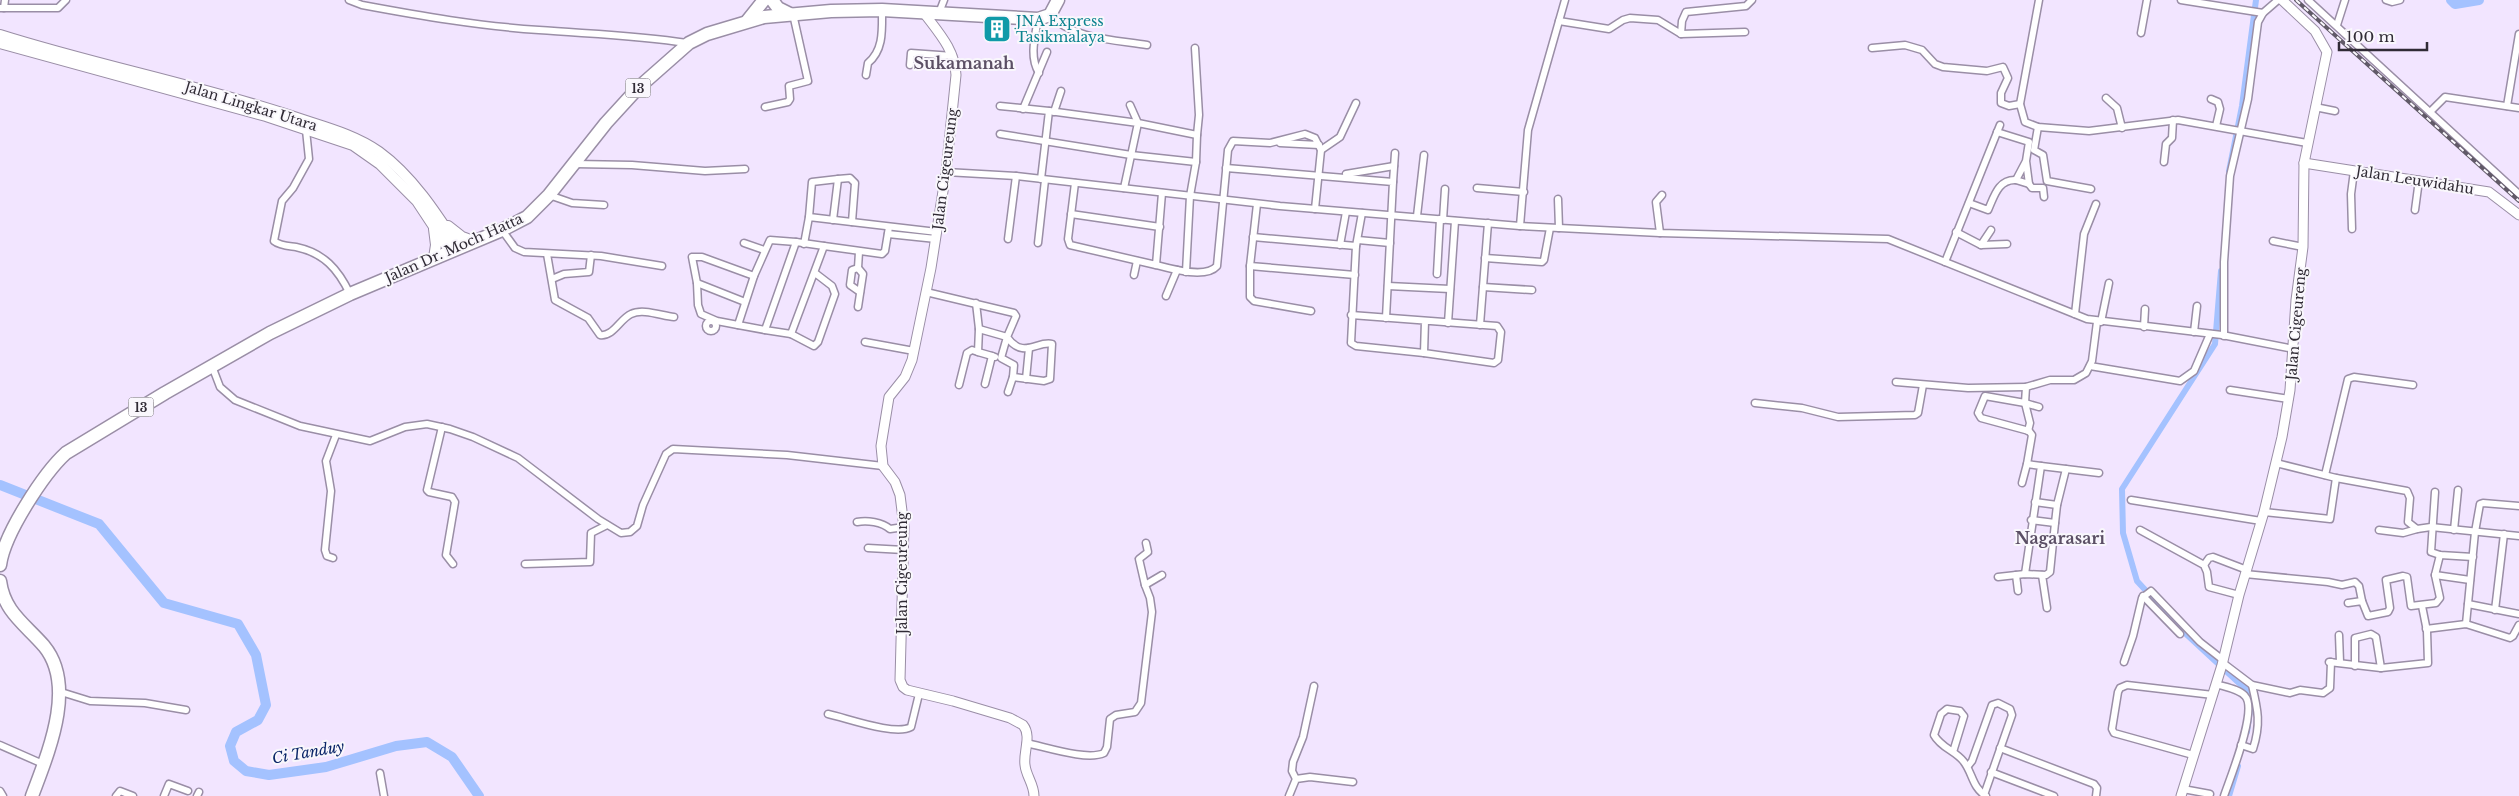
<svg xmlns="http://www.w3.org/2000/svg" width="2519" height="796" font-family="'Libre Baskerville',serif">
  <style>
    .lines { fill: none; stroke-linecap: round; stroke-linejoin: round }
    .canal { stroke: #a4c2ff; stroke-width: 6 }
    .river { stroke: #a4c2ff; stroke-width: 10 }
    .street-casing { stroke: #9a8ea6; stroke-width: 9 }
    .secondary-casing { stroke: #9a8ea6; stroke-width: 11 }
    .primary-casing { stroke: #9a8ea6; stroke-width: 12 }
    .highway-casing { stroke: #9a8ea6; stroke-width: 15 }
    .street { stroke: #fff; stroke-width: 6 }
    .secondary { stroke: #fff; stroke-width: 9 }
    .primary { stroke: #fff; stroke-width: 10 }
    .highway { stroke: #fff; stroke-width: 12 }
    .rail-casing { stroke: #615a68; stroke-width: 4 }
    .rail { stroke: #f9f7fc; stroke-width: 2; stroke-dasharray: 5.5; stroke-linecap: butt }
    .labels { text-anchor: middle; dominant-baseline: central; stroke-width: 4; stroke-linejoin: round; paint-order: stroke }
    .shield { fill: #f9f7fc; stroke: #6c6871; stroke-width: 1 }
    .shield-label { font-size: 12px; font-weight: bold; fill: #302b35 }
    .culture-label { font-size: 14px; fill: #0d838f; stroke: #f9f7fc; text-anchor: start }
    .street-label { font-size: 14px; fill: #302b35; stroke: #f9f7fc }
    .water-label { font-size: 15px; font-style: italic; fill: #0a2568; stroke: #f9f7fc }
    .quarter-label { font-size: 16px; font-weight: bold; fill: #5b4f65; stroke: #f9f7fc }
  </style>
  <rect width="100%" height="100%" fill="#f2e5ff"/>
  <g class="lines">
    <g class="canal">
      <polyline points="2229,171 2242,106 2256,0"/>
      <polyline points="2221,271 2215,344 2122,489 2123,533 2137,581 2185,633 2252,695 2247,732"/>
      <polyline points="2229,796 2238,766"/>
    </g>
    <g class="river">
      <polyline points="2451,0 2455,4 2479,0"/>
      <polyline points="0,485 99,524 164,603 238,624 256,655 266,705 258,720 236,732 230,746 234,761 246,771 269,775 326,767 396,746 427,742 452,757 479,796"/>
    </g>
    <defs>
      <g id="street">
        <path d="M349,0L362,5C421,16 479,26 539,30C590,34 636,35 687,43"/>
        <polyline points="2039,0 2020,104 2025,122 2038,127 2089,131 2178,120 2307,143"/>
        <polyline points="2181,0 2263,13"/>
        <polyline points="2308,0 2519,194"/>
        <polyline points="2386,0 2392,2 2400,0"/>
        <polyline points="0,8 58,8 66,0"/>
        <polyline points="4,8 5,0"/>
        <polyline points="939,13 944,0"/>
        <path d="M1050,15C1072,39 1116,40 1147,45"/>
        <path d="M1038,19C1035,37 1029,57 1039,73"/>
        <polyline points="1559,21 1609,29 1623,20 1630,18 1658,20 1681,34 1745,32"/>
        <polyline points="2337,25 2345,0"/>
        <polyline points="2141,33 2147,0"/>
        <polyline points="1681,34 1682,21 1686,12 1746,6 1752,0"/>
        <polyline points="1195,48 1199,115 1197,135"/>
        <polyline points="1872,48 1905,45 1922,50 1935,64 1943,67 1987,71 2003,67 2008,78 2001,93 2001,103 2009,106 2020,104"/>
        <polyline points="910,65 911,53 953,56"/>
        <path d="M866,75L868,63C884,50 882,29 882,10"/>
        <polyline points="2106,98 2117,108 2122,128"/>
        <polyline points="2211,99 2218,102 2220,109 2216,126"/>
        <polyline points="1130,105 1138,123 1197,135 1196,162"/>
        <polyline points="1000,106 1049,111 1041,179"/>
        <polyline points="2507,106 2519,34"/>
        <polyline points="765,107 788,102 790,99 789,86 808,81 793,14"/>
        <polyline points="2315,107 2335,111"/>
        <polyline points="1023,109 1047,52"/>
        <polyline points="1049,111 1138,123 1124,188"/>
        <polyline points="1054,112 1061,91"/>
        <polyline points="2430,112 2445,97 2519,108"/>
        <polyline points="2038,127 2034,150 2043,155 2047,181 2091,189"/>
        <path d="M306,130L309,159L293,188L282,201L274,241C280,246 289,246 296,247C324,253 338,269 350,294"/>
        <polyline points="1997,132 2029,142 2026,161 2016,180 2029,184 2026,161"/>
        <polyline points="1000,134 1131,155 1196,162 1190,196 1186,272"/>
        <polyline points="1280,143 1319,145"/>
        <polyline points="1321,150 1340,137 1356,103"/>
        <polyline points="2164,162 2166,144 2172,138 2173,120"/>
        <polyline points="575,164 632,165 705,171 745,169"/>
        <polyline points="1226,168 1393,182 1386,318"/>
        <polyline points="946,172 1016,176 1280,206 1520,226 1660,233 1888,239 2087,319 2222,335 2294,349"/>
        <polyline points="1346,174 1394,166"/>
        <polyline points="838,179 850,178 855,183 852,222"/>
        <polyline points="1393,182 1395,153"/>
        <polyline points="1075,183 1068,239 1070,245 1156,265 1162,193"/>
        <polyline points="2029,184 2032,188 2043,188 2044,197"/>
        <polyline points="1477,188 1524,192"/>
        <polyline points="549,195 572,203 604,205"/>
        <polyline points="1558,199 1559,228"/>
        <path d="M1969,203L1988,210C1994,197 1998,179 2016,180"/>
        <polyline points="1257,204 1250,266 1250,297 1254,301 1311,311"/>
        <polyline points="2415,210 2419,180"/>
        <polyline points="1362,213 1356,246 1351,343 1356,346 1424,353"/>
        <polyline points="1071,214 1160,227"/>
        <polyline points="1417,216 1424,155"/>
        <polyline points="809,217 812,182 838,179 833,220"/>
        <polyline points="1443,220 1445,189"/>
        <polyline points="1520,226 1528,130 1565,0"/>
        <polyline points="2352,229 2351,194 2354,171"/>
        <polyline points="502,230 515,248 524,252 601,256 662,266"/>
        <polyline points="1956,232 1981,245 2007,244"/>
        <polyline points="1660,233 1656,202 1662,195"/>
        <polyline points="888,234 936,239"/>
        <polyline points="1253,237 1356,246"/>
        <polyline points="1008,239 1016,176"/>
        <polyline points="1358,240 1390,243"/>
        <polyline points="2273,241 2303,247"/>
        <polyline points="744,243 764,250"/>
        <polyline points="1038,243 1045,180"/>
        <polyline points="804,244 809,217 937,232"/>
        <polyline points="1340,245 1346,212"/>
        <polyline points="1981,245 1991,230"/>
        <path d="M547,254L555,300L588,318L600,335C613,337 620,319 631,314C643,308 662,316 674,317"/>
        <polyline points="1485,258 1542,262 1544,260 1550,228"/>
        <polyline points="1945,262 2000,125"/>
        <path d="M1156,265C1171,269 1206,279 1217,266L1228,150L1233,141L1270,143L1305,134L1315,138L1321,150L1315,209"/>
        <polyline points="1250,266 1355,275"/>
        <polyline points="858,268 852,270 850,285 860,292"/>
        <polyline points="815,273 832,286 835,294 818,342 814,346 791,334 824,246 882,254 885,251 889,227"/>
        <polyline points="1437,274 1440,219"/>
        <polyline points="1134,275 1137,261"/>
        <polyline points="552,279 564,274 589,272 591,255"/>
        <polyline points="697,283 698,305 701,314 717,321 738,325"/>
        <polyline points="1388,286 1450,289"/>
        <polyline points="1483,287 1532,290"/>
        <path d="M926,292L1014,313L1016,316L1007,337C1023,360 1038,340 1052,344L1050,379L1044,381L1013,377L1008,392"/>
        <polyline points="1166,296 1177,270"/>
        <polyline points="745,302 697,283 692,257 702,257 754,276"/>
        <polyline points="976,303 979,329 978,352 992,356"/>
        <polyline points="858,307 863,274 858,268 859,252"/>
        <polyline points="2075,314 2084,234 2096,204"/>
        <polyline points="1351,315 1497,326 1501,332 1498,360 1494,363 1424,353 1425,321"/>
        <circle cx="711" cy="326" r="5"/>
        <polyline points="2101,322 2109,283"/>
        <polyline points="1448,323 1455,221"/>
        <polyline points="1480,325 1488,223"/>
        <polyline points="2144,327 2145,309"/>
        <polyline points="979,329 1007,337 1001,358 1014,365 1013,377"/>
        <polyline points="765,330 738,325 754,276 770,240 796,242"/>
        <polyline points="2194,332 2197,306"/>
        <polyline points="791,334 765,330 796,242 824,246"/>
        <polyline points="2224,336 2224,262 2230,176 2248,99 2258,22 2263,13 2278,0"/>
        <polyline points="865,342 914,351"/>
        <polyline points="212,366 220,387 235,400 300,426 370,441 405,427 427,424 450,429 473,437 518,458 598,519 621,533 630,532 637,526 643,505 666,454 673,449 787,455 883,466"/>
        <polyline points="2090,366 2180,381 2194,371 2210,334"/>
        <polyline points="1026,379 1029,348"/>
        <polyline points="1896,382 1968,388 2026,387"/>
        <polyline points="985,384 992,356 995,357"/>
        <polyline points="959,385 967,353 972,350 978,352"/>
        <polyline points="2230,390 2289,399"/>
        <polyline points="1755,403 1802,408 1838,417 1915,415 1918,413 1923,385"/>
        <polyline points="442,427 427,490 429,492 452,497 455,502 446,555 453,564"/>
        <polyline points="2028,431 2030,423 2025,403 2039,407"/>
        <polyline points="2276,463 2336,478 2407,491 2410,498 2408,522 2417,529 2431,527 2519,536"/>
        <polyline points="2041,466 2099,473"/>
        <polyline points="2325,475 2348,379 2354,377 2413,385"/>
        <polyline points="2022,483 2027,464"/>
        <polyline points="2435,492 2431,552 2440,555 2473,557"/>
        <polyline points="2131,500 2261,521"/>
        <polyline points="2035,502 2057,505"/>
        <polyline points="2264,512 2330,519 2336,478"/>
        <path d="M857,522C867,520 882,522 890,529L904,527"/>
        <polyline points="2055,523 2057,505 2066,469"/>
        <polyline points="2140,530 2204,565 2207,572 2209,587 2239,595"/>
        <polyline points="2379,530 2403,533 2417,529"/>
        <polyline points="2454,530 2458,490"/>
        <polyline points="868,548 904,550"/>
        <polyline points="2440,555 2435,575 2470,580"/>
        <polyline points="333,558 327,556 325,550 331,491 326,461 336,435"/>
        <polyline points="525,564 590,562 591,533 607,525"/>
        <polyline points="2204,565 2209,558 2213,557 2247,570"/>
        <polyline points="2025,574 2041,466 2027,464 2032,435 2029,431 1981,418 1978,413 1985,396 2025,403 2026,387 2050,380 2074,380 2086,373 2092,361 2097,322"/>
        <polyline points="2245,574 2328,582 2342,585 2355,582 2359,586 2362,601"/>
        <polyline points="2016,575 2018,591"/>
        <polyline points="2042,575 2047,608"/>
        <polyline points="1998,577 2025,574 2046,575 2050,572 2055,523 2031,520"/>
        <polyline points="1145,585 1139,559 1148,552 1146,543"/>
        <polyline points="2143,596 2180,634"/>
        <polyline points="2348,603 2362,601 2368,616 2388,612 2390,608 2386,580 2403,576 2407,577 2411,606 2436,603 2440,598 2435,575"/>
        <polyline points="2468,604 2519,614"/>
        <polyline points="2495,610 2504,534"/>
        <polyline points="2466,624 2475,532 2480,504 2483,503 2519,506"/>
        <polyline points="2426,629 2466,624 2510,638 2513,636 2519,625"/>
        <polyline points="2339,635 2340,662"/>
        <polyline points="2124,662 2133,636 2142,598 2151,591 2200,642 2223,660"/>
        <polyline points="2329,662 2381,668 2428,663 2427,631 2422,606"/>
        <polyline points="2223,663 2252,685 2290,693 2300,690 2323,693 2330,688 2331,662"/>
        <polyline points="2355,666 2355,638 2371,634 2376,637 2381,668"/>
        <path d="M2216,684C2225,687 2239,689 2245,696C2258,710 2230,778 2224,796"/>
        <polyline points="61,692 90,701 145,703 186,710"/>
        <path d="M828,714C847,718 895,736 911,727L919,694"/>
        <path d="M1026,743C1046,747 1087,761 1104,753L1107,747L1110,719L1116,715L1135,712L1141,703L1152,612L1150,598L1145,585L1162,575"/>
        <polyline points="0,745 43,764"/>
        <path d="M2241,745L2253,749C2261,724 2258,710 2252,685"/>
        <polyline points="2000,748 2094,784 2097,788 2096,796"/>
        <path d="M1953,752L1964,716L1960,711L1947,709L1941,714L1934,735C1941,748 1956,751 1964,762C1973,774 1972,787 1986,796"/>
        <polyline points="2193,755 2114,733 2112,729 2118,692 2120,688 2127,685 2213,695"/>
        <polyline points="1968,766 1972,761 1992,705 1998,703 2010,709 2012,715 1984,795"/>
        <polyline points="1991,772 2054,796"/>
        <polyline points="380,773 384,796"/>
        <polyline points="1296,779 1292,771 1293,762 1303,737 1314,686"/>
        <polyline points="2183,789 2210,794"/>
        <polyline points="0,791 3,796"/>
        <polyline points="116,796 120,791 133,796"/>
        <polyline points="164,796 169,784 188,791"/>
        <polyline points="197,796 199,792"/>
        <polyline points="1289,796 1296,779 1310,777 1353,782"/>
      </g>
      <g id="secondary">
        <path d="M924,13C939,33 955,50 956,75L946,172L931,268L912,360L905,377L889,397L881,446L883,466L895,482L900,495L904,527L900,680L903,687L907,690L953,701L1010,718L1023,725C1032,736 1023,752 1025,765C1026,776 1034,784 1034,796"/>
        <polyline points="2304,163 2489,192 2519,215"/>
        <polyline points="2181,796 2222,665 2239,595 2264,512 2282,437 2290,390 2296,300 2303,247 2304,163 2327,52 2315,31 2282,0"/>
      </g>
      <g id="primary">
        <path d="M0,35C95,65 193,84 288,115C319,126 352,133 379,152C412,176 436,213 458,247"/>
        <polyline points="0,43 266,116 353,145 380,164 417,201 450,251"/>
        <polyline points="448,226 462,237 473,241"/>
        <polyline points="434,258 436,245 434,229"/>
      </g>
      <g id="highway">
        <polyline points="772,0 778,8 790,14"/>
        <polyline points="748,20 764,0"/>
        <path d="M0,565C4,534 44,473 66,453L165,393L270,333L350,294L502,230L527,217L549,195L606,123L638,88L689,43L707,34L764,17L831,11L882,10L1038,19L1050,15L1058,0"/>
        <path d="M0,581C4,612 25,624 44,646C77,686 48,753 32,796"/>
      </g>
    </defs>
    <use href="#street" class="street-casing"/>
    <use href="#secondary" class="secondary-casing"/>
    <use href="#primary" class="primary-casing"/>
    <use href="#highway" class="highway-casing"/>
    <use href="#street" class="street"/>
    <use href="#secondary" class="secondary"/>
    <use href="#primary" class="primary"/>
    <use href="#highway" class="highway"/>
    <defs>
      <polyline id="rail" points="2296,0 2519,201"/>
    </defs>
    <use href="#rail" class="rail-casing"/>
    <use href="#rail" class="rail"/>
  </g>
  <defs>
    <symbol id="building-square" viewBox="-11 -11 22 22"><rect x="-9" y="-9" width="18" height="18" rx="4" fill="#0f9aa8" stroke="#f9f7fc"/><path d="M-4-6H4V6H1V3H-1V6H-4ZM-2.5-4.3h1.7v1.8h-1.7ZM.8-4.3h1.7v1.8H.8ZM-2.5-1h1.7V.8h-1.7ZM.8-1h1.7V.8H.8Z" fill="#fff"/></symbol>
  </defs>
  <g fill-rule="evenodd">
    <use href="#building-square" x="981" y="13" width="32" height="32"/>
  </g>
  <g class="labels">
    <g class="shield">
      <rect x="625.5" y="78.5" width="25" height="19" rx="4"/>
      <rect x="128.5" y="397.5" width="25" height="19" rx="4"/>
    </g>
    <g class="shield-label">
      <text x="638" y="88">13</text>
      <text x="141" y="407">13</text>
    </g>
    <g class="culture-label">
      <text x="1016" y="21">JNA Express<tspan x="1016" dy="16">Tasikmalaya</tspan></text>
    </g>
    <g class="street-label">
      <text transform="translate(251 106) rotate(17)">Jalan Lingkar Utara</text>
      <text transform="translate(945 169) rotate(-83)">Jalan Cigeureung</text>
      <text transform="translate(2415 180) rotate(9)">Jalan Leuwidahu</text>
      <text transform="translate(454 248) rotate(-24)">Jalan Dr. Moch Hatta</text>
      <text transform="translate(2296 324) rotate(-85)">Jalan Cigeureng</text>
      <text transform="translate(902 573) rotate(-90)">Jalan Cigeureung</text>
    </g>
    <g class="water-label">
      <text transform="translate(308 752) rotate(-10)">Ci Tanduy</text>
    </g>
    <g class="quarter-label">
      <text x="964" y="63">Sukamanah</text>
      <text x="2060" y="538">Nagarasari</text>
    </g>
  </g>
  <path d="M2339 42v8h88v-8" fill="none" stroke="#302b35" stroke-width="2.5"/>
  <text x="2346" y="42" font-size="15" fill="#302b35" stroke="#f9f7fc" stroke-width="4" paint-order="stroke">100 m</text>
</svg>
